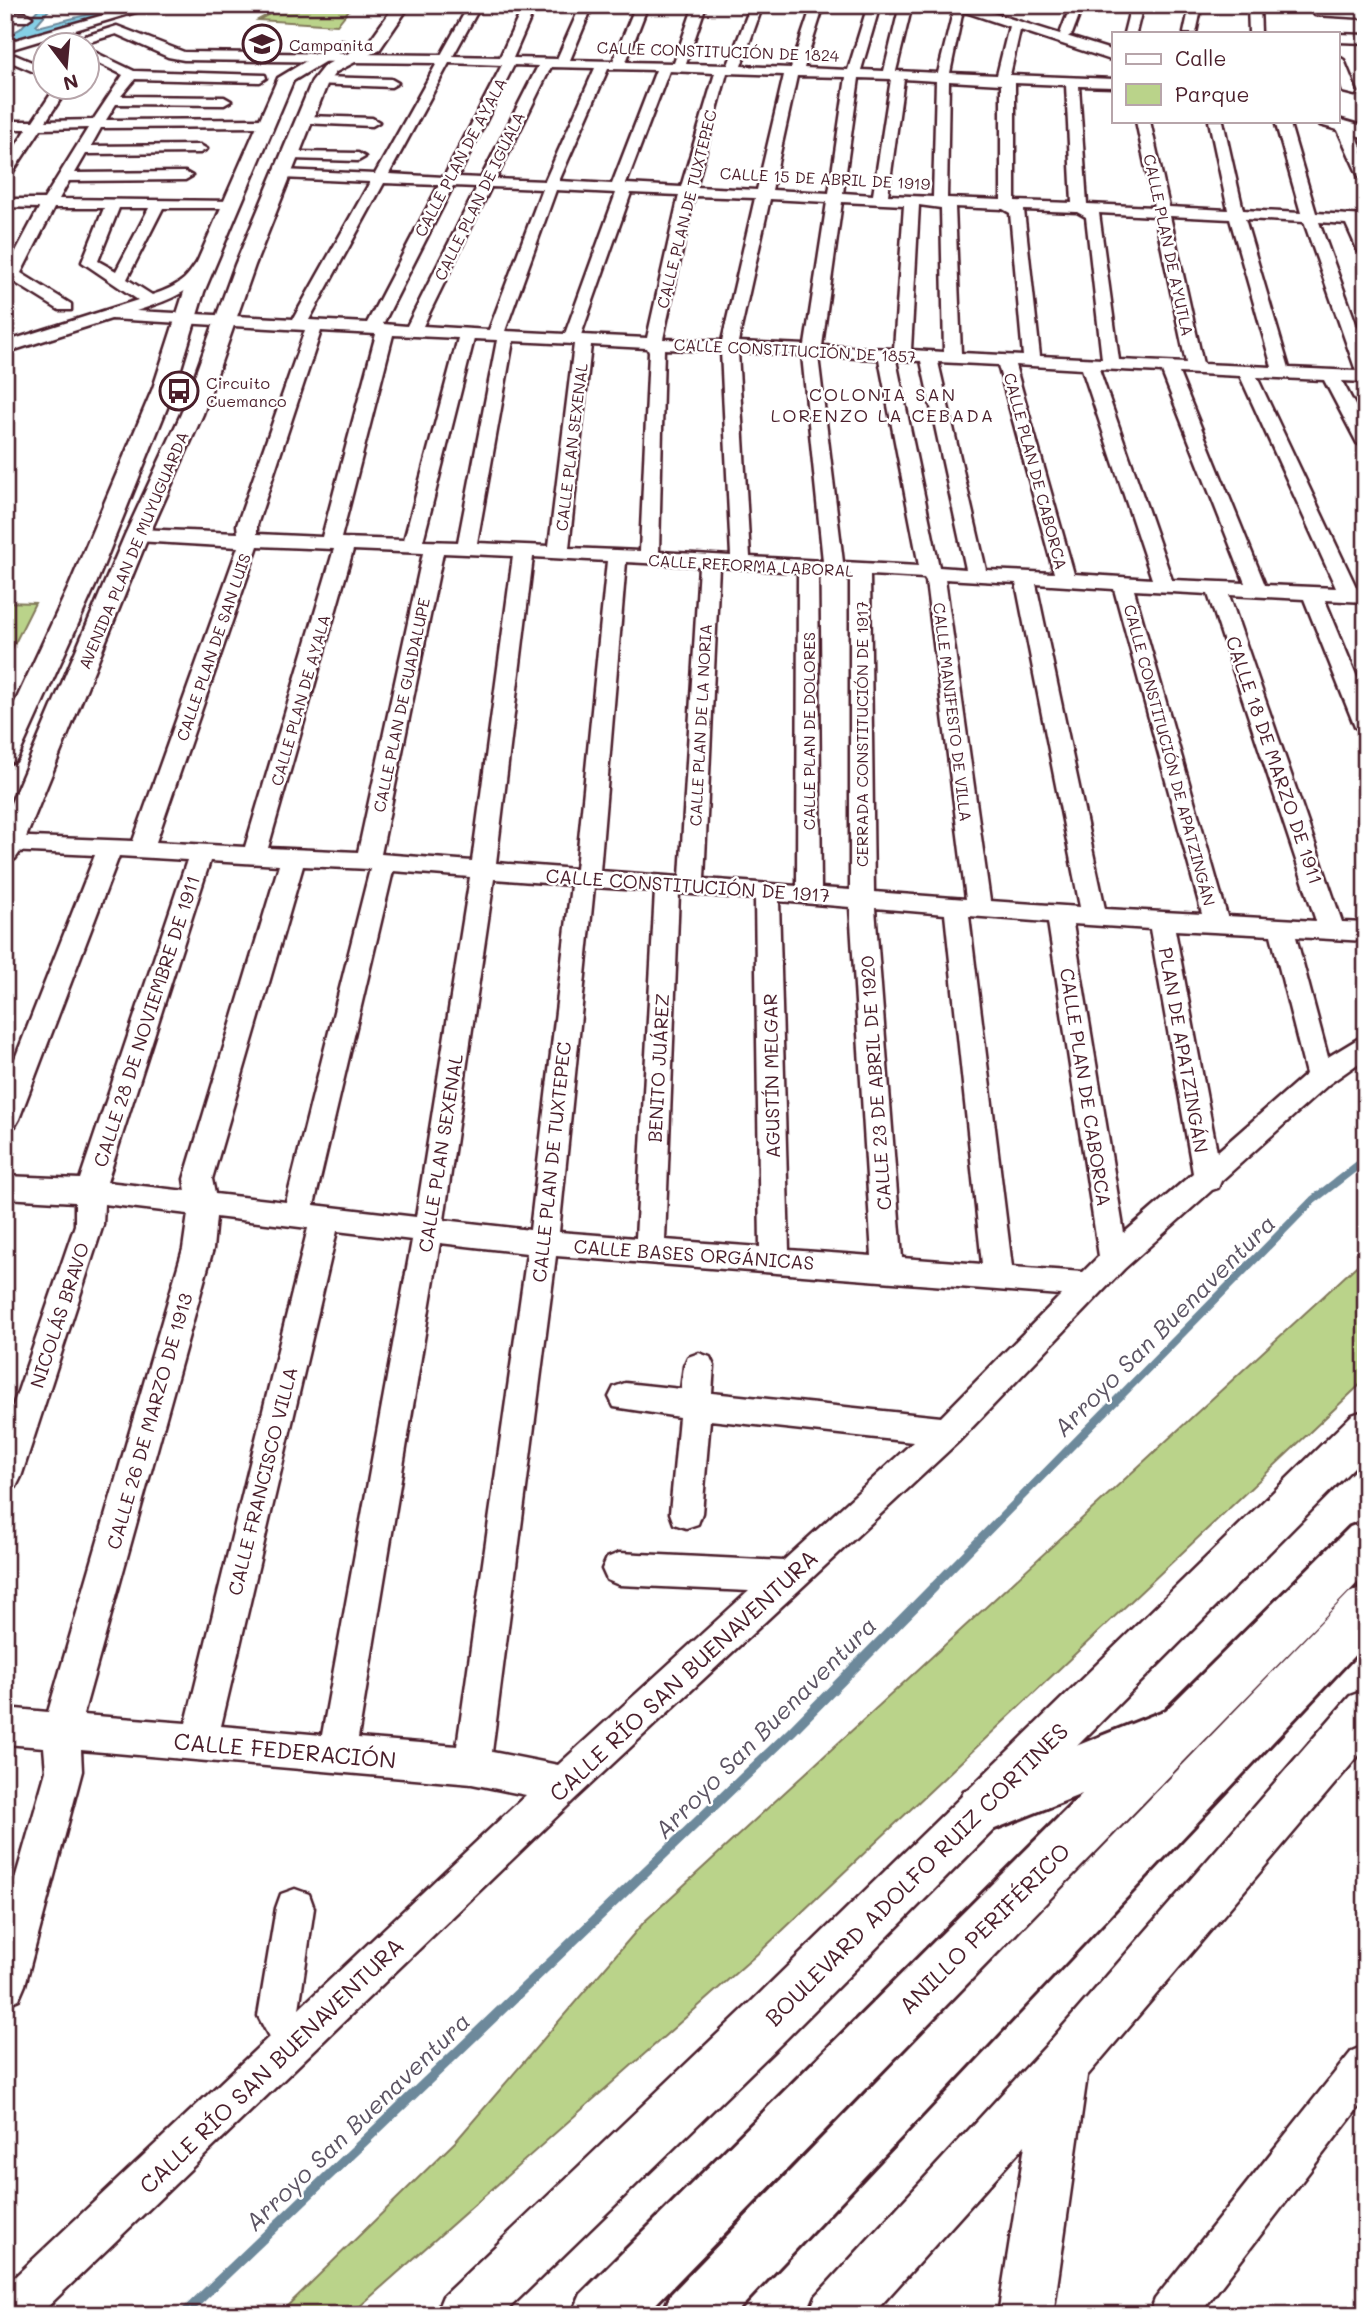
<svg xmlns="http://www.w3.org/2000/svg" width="1371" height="2320" font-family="Mali,sans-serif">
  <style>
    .green { fill: #bad38a; stroke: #82795a; stroke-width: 2 }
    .water { fill: #85cfe6; stroke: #6d899b; stroke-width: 2 }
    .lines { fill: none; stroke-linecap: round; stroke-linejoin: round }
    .stream-far1 { stroke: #6d899b; stroke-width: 8 }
    .stream { stroke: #6d899b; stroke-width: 10 }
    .minor-casing { stroke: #4a1f2b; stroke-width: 5 }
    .major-casing { stroke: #4a1f2b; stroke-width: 5 }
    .highway-casing { stroke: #4a1f2b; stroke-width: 6 }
    .minor { fill: #fff; fill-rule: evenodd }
    .major { fill: #fff; fill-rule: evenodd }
    .highway { fill: #fff; fill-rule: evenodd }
    .labels { text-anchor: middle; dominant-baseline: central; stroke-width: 5; stroke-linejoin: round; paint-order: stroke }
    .far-poi-label { font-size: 16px; fill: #4a1f2b; stroke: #fff; text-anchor: start }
    .far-street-label { font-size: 16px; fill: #4a1f2b; stroke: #fff }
    .far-neighbourhood-label { font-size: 18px; letter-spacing: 2px; fill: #4a1f2b; stroke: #fff }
    .street-label { font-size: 19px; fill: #4a1f2b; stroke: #fff }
    .near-street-label { font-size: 23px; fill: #4a1f2b; stroke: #fff }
    .near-water-label { font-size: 24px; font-style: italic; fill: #5c5463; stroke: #fff }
  </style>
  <rect width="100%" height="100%" fill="#fff"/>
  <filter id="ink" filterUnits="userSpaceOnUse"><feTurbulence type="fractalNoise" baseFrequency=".0143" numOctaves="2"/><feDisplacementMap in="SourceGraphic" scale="14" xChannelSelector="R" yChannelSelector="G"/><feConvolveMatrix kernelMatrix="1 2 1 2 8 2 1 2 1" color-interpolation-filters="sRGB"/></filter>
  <g filter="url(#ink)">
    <g class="green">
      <polygon points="286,5 343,5 352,6 337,25 258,20"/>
      <polygon points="5,602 35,603 5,663"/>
      <polygon points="1366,1257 1366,1379 764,1948 350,2315 278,2315 456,2141 644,1922"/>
    </g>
    <polygon class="water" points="42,5 53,5 36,25 38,27 126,5 141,5 5,43 5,37 20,29"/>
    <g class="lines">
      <polyline class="stream-far1" points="932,1588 1313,1200 1366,1159"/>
      <polyline class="stream" points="183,2315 791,1732 934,1587"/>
      <defs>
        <g id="minor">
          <polygon points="139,5 159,5 5,51 5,43"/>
          <path d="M469,5H481L453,56L500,57L524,5H536L513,58L557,59L581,5H593L570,60L613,61L636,5H648L626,62L674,63L694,5H706L686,64L728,65L751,5H763L741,66L791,68L812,5H824L804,68L848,70L868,5H880L861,70L884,71L900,5H912L896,71L938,73L954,8L964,5L950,73L997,75L1009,26L1015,22L1021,26L1010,75L1114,79V87L1079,86L1087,204L1154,207L1136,121H1150L1169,207L1228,210L1209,121H1223L1243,210L1301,213L1275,121H1289L1316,213L1366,216V224H1361L1366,234V256L1358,251L1346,224L1319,222L1366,351V382L1342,381L1366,426V448L1357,443L1324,380L1257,377L1357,589L1366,590V602L1325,600L1366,699V734L1355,727L1304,599L1229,595L1342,922L1366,923V941L1296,937L1328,1057L1366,1034V1058L1329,1084L1221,1181L1218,1188L1212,1190L1124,1269L958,1442L577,1797L39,2315H5V2286L269,2037L258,2016L276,1908L281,1894L295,1889L309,1894L314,1908L299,2009L526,1795L472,1784L81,1750L82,1771L25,1985L19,1999L5,2005V1914L46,1771L44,1747L5,1744V1708L48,1712L183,1249L188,1214L104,1204L103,1225L21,1477L16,1487L5,1492V1429L75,1225V1202L5,1198V1176L80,1179L187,860L119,856L19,1119L15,1126L5,1130V1084L95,855L9,851L5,850V836L133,841L238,547L137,541L127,535L137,529L238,533L237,525L305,330L111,319L5,353V342L138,300L82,262L104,208H54L21,273L71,304V310H59L6,277L5,272L39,208L5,207V199H44L88,128L41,129L10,176L5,177V162L27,129H5V121H33L55,88H68L46,121L93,120L123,75L88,58V49L134,71L265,75L266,78L260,82L135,79L121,96L224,97L231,101L224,105L116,104L106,120L266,119L273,123L266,127L101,128L91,146L200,145L207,149L200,153L86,154L75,173L185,172L192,176L185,180L69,181L59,199L236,201L238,204L231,208H163L127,279L152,295C164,291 175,287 184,279C193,271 197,257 209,253L217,258C192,293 175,298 136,311L293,319L370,182L282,178L275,174L282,170L375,174L437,63L184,60L168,57L116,34L76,46H54L117,26L184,52L441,55ZM449,63L502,65L444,177L389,174ZM514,65L538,66L481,178L458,177ZM551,67L595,68L545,181L496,179ZM608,69L656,70L612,184L559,181ZM669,71L715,73L681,187L626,184ZM727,73L784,75L757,190L696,187ZM797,76L846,77L829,193L772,190ZM859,78L891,79L873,195L843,193ZM904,79L936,81L933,197L888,195ZM949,81L1001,84V200L947,198ZM1015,83L1066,85L1072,203L1015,201ZM384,183L439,185L367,323L309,320ZM453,186L477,187L407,326L383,324ZM491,187L542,189L489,330L423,326ZM556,190L616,193L565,334L505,331ZM631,193L679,195L647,338L581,335ZM694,196L755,198L722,341L663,339ZM770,199L827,202L805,345L738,342ZM842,202L904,205L894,349L822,346ZM919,205L941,208L944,352L911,350ZM955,207L1003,209L1010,213L1023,356L961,353ZM119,208H149L116,271L98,261ZM1024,210L1077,212L1086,217L1102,359L1040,356ZM1099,213L1155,216L1186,363L1119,360ZM1170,216L1230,219L1272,367L1203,364ZM1245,219L1304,222L1356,371L1289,368ZM321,331L376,334L322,537L257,534V525ZM393,335L458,338L404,540L341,538ZM474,339L497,340L458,542L423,541ZM513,341L574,344L549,546L477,543ZM591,345L647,348L649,352L640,551L569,548ZM664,349L721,351L731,556L659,552ZM738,352L802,355L823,561L750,557ZM818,356L879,359L919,566L843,562ZM896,360L921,361L966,569L939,567ZM938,362L998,365L1054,573L986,570ZM1015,365L1082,369L1152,579L1074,574ZM1099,369L1162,372L1245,583L1172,580ZM1179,373L1240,376L1336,588L1265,585ZM258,546L334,549L245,847L156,842ZM353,550L423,553L358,852L268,848ZM443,553L513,556L472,861L381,854ZM533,557L607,561L576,869L496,863ZM626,562L699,566L680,877L600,871ZM719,567L798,572L797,886L704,879ZM818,573L850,574V890L821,888ZM870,575L924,578L926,581L966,899L874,892ZM945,579L1016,583L1080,907L990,901ZM1036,584L1114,589L1202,914L1105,909ZM1134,590L1208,594L1316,921L1227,916ZM210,861L279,865L184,1179L186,1191L107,1182ZM303,866L370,869L286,1202L215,1194L212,1179ZM393,871L470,877L416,1217L314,1205ZM494,879L571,885L530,1230L444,1220ZM594,887L655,891L636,1238L559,1232ZM679,893L755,899L760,1247L665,1240ZM779,901L850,907L872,1256L789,1250ZM875,908L945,914L982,1264L902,1258ZM969,916L1048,922L1099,1256L1083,1272L1012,1267ZM1073,924L1150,929L1193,1173L1124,1233ZM1175,930L1271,935L1306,1074L1217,1152ZM216,1217L308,1228L186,1723L83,1715L213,1249ZM337,1231L412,1240L322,1735L221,1726ZM440,1243L527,1253L457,1746L358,1738ZM556,1256L1061,1295L941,1417L712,1393L714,1366L710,1357L699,1353L688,1357L684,1366L681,1389L625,1383L614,1387L609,1397L614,1407L679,1417L670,1513L674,1524L686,1528L698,1524L702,1513L710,1420L913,1442L783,1561L619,1553L607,1558L602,1569L607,1580L619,1585L749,1591L558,1765L492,1752Z"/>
          <polygon points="1071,5 1083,5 1072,34 1066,38 1060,34"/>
          <polygon points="1131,5 1143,5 1136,33 1124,33"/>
          <polygon points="1190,5 1202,5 1196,33 1184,33"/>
          <polygon points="1248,5 1260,5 1261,33 1249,33"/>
          <polygon points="1319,8 1366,10 1366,18 1315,15 1313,12"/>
          <polygon points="5,13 26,13 32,17 26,21 5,21"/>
          <polygon points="1338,34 1366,35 1366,43 1338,42"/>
          <polygon points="15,55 46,68 46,77 11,62 9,59"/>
          <polygon points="1338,56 1344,60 1357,92 1355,95 1343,92 1338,77"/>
          <polygon points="320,77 391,79 398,83 391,87 315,84 313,81"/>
          <polygon points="306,116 372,118 379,122 372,126 301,123 299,120"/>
          <path d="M1343,122C1361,129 1366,164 1366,181L1359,177L1336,126Z"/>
          <polygon points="297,152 358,153 365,157 358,161 292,159 292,153"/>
          <polygon points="1366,2045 1366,2098 1199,2315 1149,2315 1155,2299 1352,2051"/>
        </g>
        <g id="major">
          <polygon points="395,5 410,5 380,49 336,72 328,82 255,265 203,414 149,535 20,852 15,859 5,862 5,817 125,535 181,414 235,265 312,81 324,66 368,43"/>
          <polygon points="944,5 967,5 1114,51 1114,61"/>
          <polygon points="341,40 349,45 347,48 293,81 204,292 175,388 96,584 19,755 15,761 5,764 5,724 70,584 153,388 184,292 278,78"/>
          <polygon points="1338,119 1366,127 1366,138 1320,125 1318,121"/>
          <polygon points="1366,1410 1366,1455 787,2038 502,2315 435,2315 443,2296 751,2002 1352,1415"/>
          <polygon points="1366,1690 1366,1747 1087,2076 1053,2315 998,2315 1025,2145 872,2315 808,2315 816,2296 1045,2047 1350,1696"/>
        </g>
        <g id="highway">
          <polygon points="1366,1521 1366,1574 645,2315 572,2315 581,2294 1082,1794 982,1834 964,1827 957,1809 964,1791 1166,1710 1350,1527"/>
          <polygon points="1366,1586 1366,1643 734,2315 662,2315 671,2294 1349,1593"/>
        </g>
      </defs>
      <use href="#minor" class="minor-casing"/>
      <use href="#major" class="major-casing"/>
      <use href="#highway" class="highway-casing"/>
      <use href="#minor" class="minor"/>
      <use href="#major" class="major"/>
      <use href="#highway" class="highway"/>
    </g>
  </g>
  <defs>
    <symbol id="school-ring" viewBox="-11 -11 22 22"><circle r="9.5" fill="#fff" stroke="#4a1f2b" stroke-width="1.5"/><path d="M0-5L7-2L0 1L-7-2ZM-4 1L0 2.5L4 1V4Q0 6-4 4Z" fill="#4a1f2b"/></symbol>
    <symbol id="bus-ring" viewBox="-11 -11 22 22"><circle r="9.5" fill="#fff" stroke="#4a1f2b" stroke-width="1.5"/><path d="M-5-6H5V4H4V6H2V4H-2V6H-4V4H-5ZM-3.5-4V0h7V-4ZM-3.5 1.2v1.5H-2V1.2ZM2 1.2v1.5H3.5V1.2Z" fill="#4a1f2b"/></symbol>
  </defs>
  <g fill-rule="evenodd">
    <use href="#school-ring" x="240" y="22" width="44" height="44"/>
    <use href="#bus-ring" x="157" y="369" width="44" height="44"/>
  </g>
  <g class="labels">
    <g class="far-poi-label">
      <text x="289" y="44">Campanita</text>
      <text x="206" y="382">Circuito<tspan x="206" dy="18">Cuemanco</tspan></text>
    </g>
    <g class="far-street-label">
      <text transform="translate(718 51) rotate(2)">CALLE CONSTITUCIÓN DE 1824</text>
      <text transform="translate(460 157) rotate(-62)">CALLE PLAN DE AYALA</text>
      <text transform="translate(825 178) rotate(3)">CALLE 15 DE ABRIL DE 1919</text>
      <text transform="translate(479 196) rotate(-64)">CALLE PLAN DE IGUALA</text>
      <text transform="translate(686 209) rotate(-76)">CALLE PLAN DE TUXTEPEC</text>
      <text transform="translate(1169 245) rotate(78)">CALLE PLAN DE AYUTLA</text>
      <text transform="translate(795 350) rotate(3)">CALLE CONSTITUCIÓN DE 1857</text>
      <text transform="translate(571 447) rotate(-83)">CALLE PLAN SEXENAL</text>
      <text transform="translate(1036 471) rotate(75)">CALLE PLAN DE CABORCA</text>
      <text transform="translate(133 550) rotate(-67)">AVENIDA PLAN DE MUYUGUARDA</text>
      <text transform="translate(751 565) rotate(3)">CALLE REFORMA LABORAL</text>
      <text transform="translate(213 647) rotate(-71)">CALLE PLAN DE SAN LUIS</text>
      <text transform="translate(300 700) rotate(-74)">CALLE PLAN DE AYALA</text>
      <text transform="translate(401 705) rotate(-78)">CALLE PLAN DE GUADALUPE</text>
      <text transform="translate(953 712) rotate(83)">CALLE MANIFESTO DE VILLA</text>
      <text transform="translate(700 725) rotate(-87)">CALLE PLAN DE LA NORIA</text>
      <text transform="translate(808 731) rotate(-90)">CALLE PLAN DE DOLORES</text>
      <text transform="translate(861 734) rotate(-90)">CERRADA CONSTITUCIÓN DE 1917</text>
      <text transform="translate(1170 755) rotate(75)">CALLE CONSTITUCIÓN DE APATZINGÁN</text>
    </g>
    <g class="far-neighbourhood-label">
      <text x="883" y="394">COLONIA SAN<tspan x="883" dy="21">LORENZO LA CEBADA</tspan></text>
    </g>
    <g class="street-label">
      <text transform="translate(1275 760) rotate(71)">CALLE 18 DE MARZO DE 1911</text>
      <text transform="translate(688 885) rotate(4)">CALLE CONSTITUCIÓN DE 1917</text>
      <text transform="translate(146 1021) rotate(-72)">CALLE 28 DE NOVIEMBRE DE 1911</text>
      <text transform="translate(1184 1050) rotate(80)">PLAN DE APATZINGÁN</text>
      <text transform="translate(658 1068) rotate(-87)">BENITO JUÁREZ</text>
      <text transform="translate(771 1076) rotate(-91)">AGUSTÍN MELGAR</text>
      <text transform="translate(875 1083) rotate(-94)">CALLE 23 DE ABRIL DE 1920</text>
      <text transform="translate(1086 1087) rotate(81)">CALLE PLAN DE CABORCA</text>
      <text transform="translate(440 1153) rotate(-81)">CALLE PLAN SEXENAL</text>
      <text transform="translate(551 1162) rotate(-84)">CALLE PLAN DE TUXTEPEC</text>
      <text transform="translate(694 1254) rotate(4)">CALLE BASES ORGÁNICAS</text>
      <text transform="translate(59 1315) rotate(-72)">NICOLÁS BRAVO</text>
      <text transform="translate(149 1421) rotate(-74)">CALLE 26 DE MARZO DE 1913</text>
      <text transform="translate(262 1481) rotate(-76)">CALLE FRANCISCO VILLA</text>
    </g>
    <g class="near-street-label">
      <text transform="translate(683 1675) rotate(-43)">CALLE RÍO SAN BUENAVENTURA</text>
      <text transform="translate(285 1750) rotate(5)">CALLE FEDERACIÓN</text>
      <text transform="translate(916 1874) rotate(-45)">BOULEVARD ADOLFO RUIZ CORTINES</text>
      <text transform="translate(984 1928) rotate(-45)">ANILLO PERIFÉRICO</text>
      <text transform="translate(271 2065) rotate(-44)">CALLE RÍO SAN BUENAVENTURA</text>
    </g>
    <g class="near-water-label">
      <text transform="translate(1164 1325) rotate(-45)">Arroyo San Buenaventura</text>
      <text transform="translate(765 1727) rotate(-45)">Arroyo San Buenaventura</text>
      <text transform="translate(357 2121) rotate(-44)">Arroyo San Buenaventura</text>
    </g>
  </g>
  <rect width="1371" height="2320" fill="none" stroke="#fff" stroke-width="28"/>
  <rect x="14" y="14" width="1343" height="2292" fill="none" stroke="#4a1f2b" stroke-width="2.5" filter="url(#ink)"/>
  <rect x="1112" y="32" width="228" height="91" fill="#ffffff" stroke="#b7a5aa" stroke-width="2"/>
  <rect x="1126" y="54" width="35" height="10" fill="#ffffff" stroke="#b7a5aa" stroke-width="2"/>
  <text x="1175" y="66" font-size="21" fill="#4a1f2b">Calle</text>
  <rect x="1126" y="84" width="35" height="21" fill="#bad38a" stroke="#b7a5aa" stroke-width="2"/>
  <text x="1175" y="102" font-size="21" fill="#4a1f2b">Parque</text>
  <g transform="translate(66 66) rotate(164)"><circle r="33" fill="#ffffff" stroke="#b7a5aa" stroke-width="2"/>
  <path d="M0-5L12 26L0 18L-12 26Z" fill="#4a1f2b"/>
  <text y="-10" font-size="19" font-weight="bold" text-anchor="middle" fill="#4a1f2b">N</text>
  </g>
</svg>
